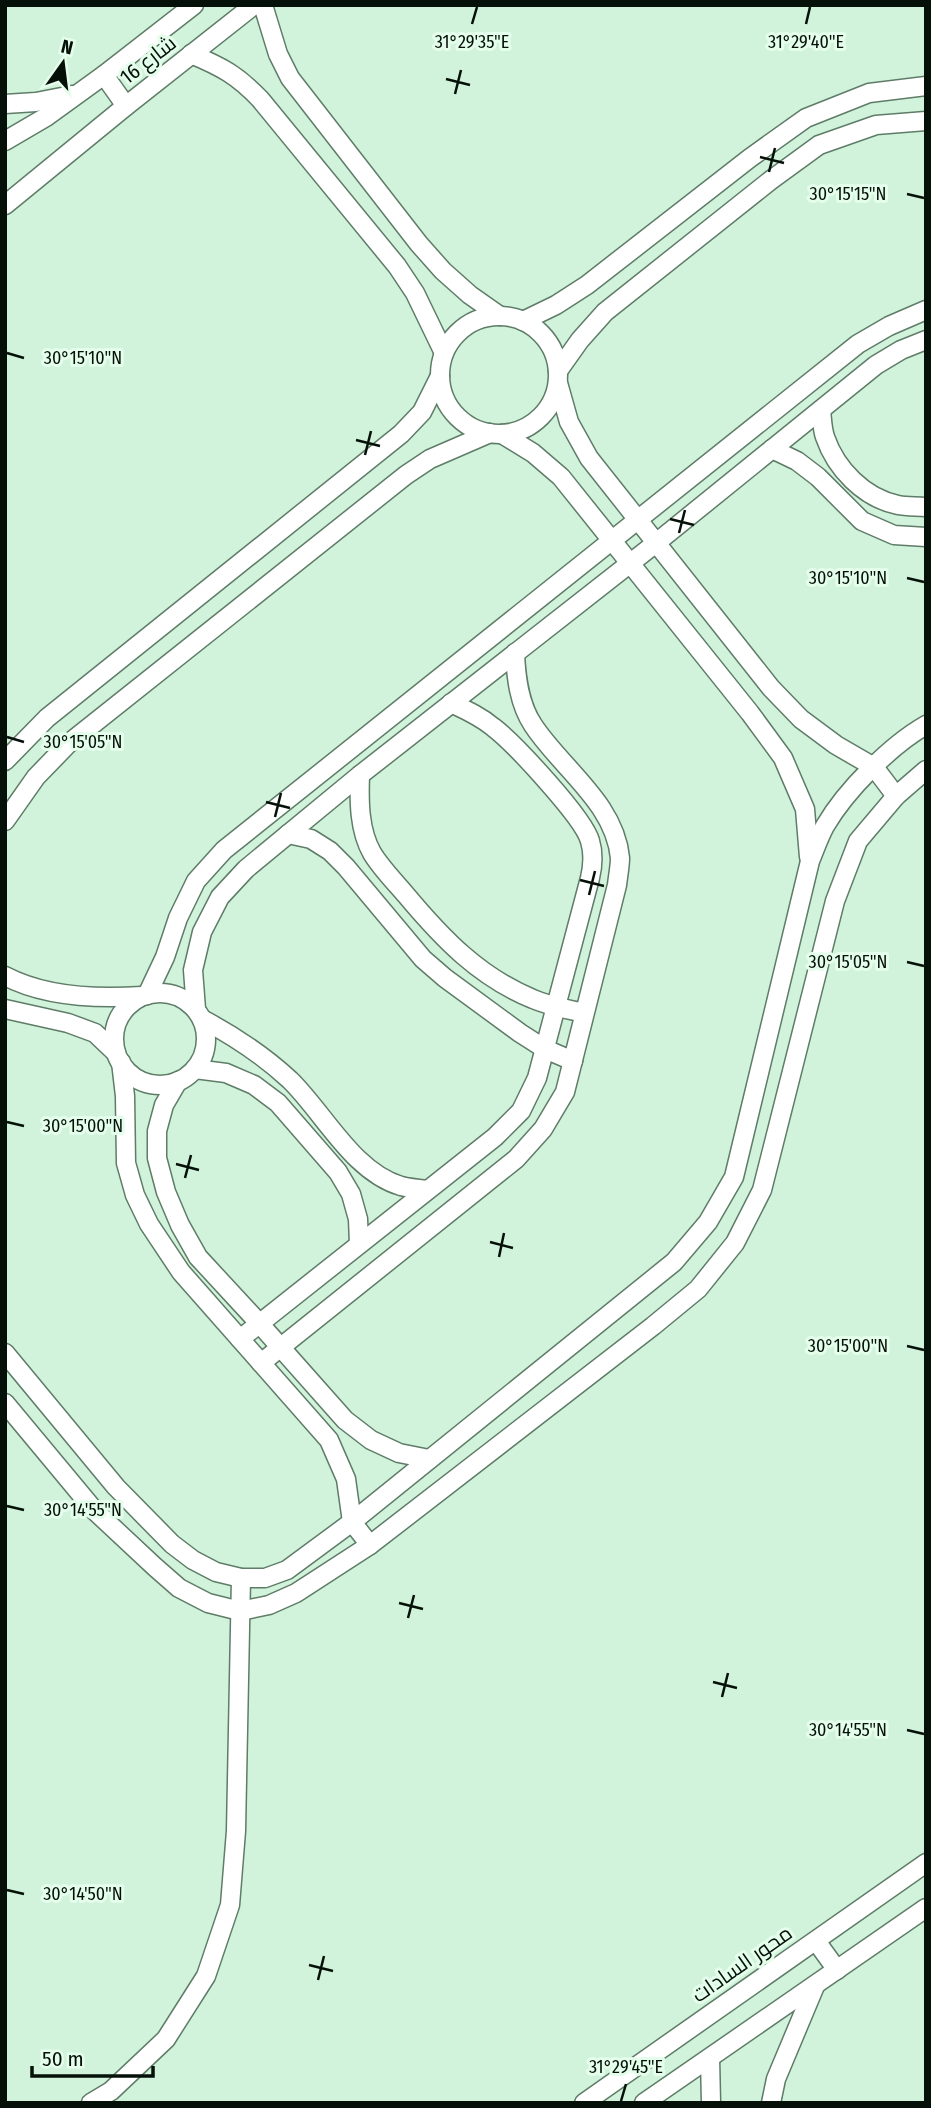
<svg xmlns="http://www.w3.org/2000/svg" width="931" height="2108" font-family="'Fira Sans Condensed',Cairo,sans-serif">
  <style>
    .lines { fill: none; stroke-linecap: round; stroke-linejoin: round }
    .minor-casing { stroke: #5e7c67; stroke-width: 21 }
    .minor { stroke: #fff; stroke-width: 18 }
    .ticks { fill: none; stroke: #051008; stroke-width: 2.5 }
    .labels { text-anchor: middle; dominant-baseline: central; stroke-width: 6; stroke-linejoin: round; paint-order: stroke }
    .street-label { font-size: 21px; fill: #051008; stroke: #e4feeb }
    .ticks-label { font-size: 18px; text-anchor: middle; fill: #051008; stroke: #e4feeb; stroke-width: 6; stroke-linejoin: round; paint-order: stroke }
  </style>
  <rect width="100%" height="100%" fill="#d2f3db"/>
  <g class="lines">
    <defs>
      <g id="minor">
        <polyline points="263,5 278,54 290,78 419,244 443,271 470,295 500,316"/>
        <path d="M191,54C222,67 237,75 260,99L397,266L415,293L444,353"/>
        <polyline points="104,75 126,106"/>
        <polyline points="5,104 36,102 72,95"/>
        <polyline points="5,141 46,117 104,75 194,5"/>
        <polyline points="5,205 126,106 254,5"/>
        <circle cx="499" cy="375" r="59"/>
        <polyline points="523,321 556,305 587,285 750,158 806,118 869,93 926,86"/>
        <polyline points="558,371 580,340 605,312 771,180 819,145 876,125 926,121"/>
        <polyline points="558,383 569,422 589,458 771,688 801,719 836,745 874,767 896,796"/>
        <path d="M821,410C822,418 822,428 825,437C836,469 864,498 898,505C907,507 917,506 926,507"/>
        <polyline points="502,434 533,453 561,477 750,713 783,758 805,809 809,857"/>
        <polyline points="772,449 797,461 818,477 862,521 894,535 926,537"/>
        <polyline points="5,761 47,718 401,434 422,412 440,376"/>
        <path d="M360,775C359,801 359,830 372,853C381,868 395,882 406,895C442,938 479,977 533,999C549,1006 567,1009 584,1013"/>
        <polyline points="5,821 36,777 68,744 406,475 430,459 490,433"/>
        <polyline points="288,834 311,839 330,851 346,867 423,959 445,978 520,1033 545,1049 573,1061"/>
        <path d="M5,976C45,997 98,999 142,996"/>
        <circle cx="160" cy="1039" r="46"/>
        <polyline points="147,995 165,957 178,918 196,881 224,850 858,344 889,326 926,310"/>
        <polyline points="5,1009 68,1023 95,1033 116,1053"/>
        <polyline points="196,1009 193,970 202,932 220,897 246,869 360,775 656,543 876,365 901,350 926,340"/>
        <path d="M202,1019C234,1036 263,1055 290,1080C324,1113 353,1172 401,1186C409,1188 418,1189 427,1190"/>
        <polyline points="121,1062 125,1096 126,1163 135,1195 149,1224 181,1272 329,1440 346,1479 352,1522 370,1545"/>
        <polyline points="195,1069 226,1073 254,1085 278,1103 338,1172 351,1194 358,1219 359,1244"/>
        <polyline points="178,1081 164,1105 157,1131 157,1158 166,1192 180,1225 198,1257 259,1323 345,1420 371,1440 399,1453 429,1459"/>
        <path d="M240,1339L495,1137L521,1111L537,1078L590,878C593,865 594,854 590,841C584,818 513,742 493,727C480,716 466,710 451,703"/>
        <path d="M5,1353L116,1487L172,1544L193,1560L216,1572L241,1578H265L287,1570L352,1522L674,1262L708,1222L734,1177L810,861C815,849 819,837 825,826C846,790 891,745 926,725"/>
        <path d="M261,1363L516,1159L543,1129L565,1092L617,885C618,876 620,866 620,858C615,803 561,768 533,725C519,704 516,677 515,653"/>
        <polyline points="5,1403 94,1510 155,1567 179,1588 208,1603 240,1611 269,1605 296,1593 370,1545 653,1326 698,1289 735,1243 762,1190 835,901 858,841 896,796 926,770"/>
        <polyline points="816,1941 837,1970"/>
        <polyline points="710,2058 711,2103"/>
        <polyline points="91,2103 111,2091 166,2039 206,1976 230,1905 236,1831 241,1578"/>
        <polyline points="584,2103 926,1863"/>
        <polyline points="644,2103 926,1908"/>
        <polyline points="771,2103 776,2079 815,1986"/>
      </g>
    </defs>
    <use href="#minor" class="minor-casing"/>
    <use href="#minor" class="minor"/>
  </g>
  <path class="ticks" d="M472,24L477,7M806,24L810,7M446,79L470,85M455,94L461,70M760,157L784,163M769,172L775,148M907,194L924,198M7,353L24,358M356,440L380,446M365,455L371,431M670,519L694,525M679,533L685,510M907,578L924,582M7,737L24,742M266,802L290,808M275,817L281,793M580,880L604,886M589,895L595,871M907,962L924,966M7,1122L24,1126M176,1164L199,1170M185,1178L191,1155M490,1242L513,1248M499,1257L504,1233M907,1346L924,1350M7,1506L24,1510M399,1603L423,1609M408,1618L414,1595M713,1682L737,1688M722,1697L728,1673M907,1730L924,1734M7,1890L24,1894M309,1965L333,1971M318,1980L324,1956M621,2101L626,2084"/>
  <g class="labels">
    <g class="street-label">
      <text transform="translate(148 60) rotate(-38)">شارع 16</text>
      <text transform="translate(742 1964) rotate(-35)">محور السادات</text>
    </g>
  </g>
  <g class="ticks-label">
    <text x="472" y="48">31°29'35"E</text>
    <text x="806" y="48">31°29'40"E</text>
    <text x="848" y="200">30°15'15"N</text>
    <text x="83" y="364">30°15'10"N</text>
    <text x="848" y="584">30°15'10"N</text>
    <text x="83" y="748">30°15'05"N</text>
    <text x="848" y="968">30°15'05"N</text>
    <text x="83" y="1132">30°15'00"N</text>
    <text x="848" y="1352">30°15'00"N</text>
    <text x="83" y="1516">30°14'55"N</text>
    <text x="848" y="1736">30°14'55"N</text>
    <text x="83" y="1900">30°14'50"N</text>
    <text x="626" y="2073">31°29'45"E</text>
  </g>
  <rect width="931" height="2108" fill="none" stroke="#051008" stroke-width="14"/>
  <g transform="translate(63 63) rotate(14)" stroke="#e4feeb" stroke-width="5" paint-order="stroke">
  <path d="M0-5L12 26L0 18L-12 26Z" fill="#051008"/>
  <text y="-10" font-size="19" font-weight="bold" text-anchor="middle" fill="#051008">N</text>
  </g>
  <path d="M32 2066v10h121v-10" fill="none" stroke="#051008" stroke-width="3.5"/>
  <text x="42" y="2066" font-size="21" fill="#051008" stroke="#e4feeb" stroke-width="5" paint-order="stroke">50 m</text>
</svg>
